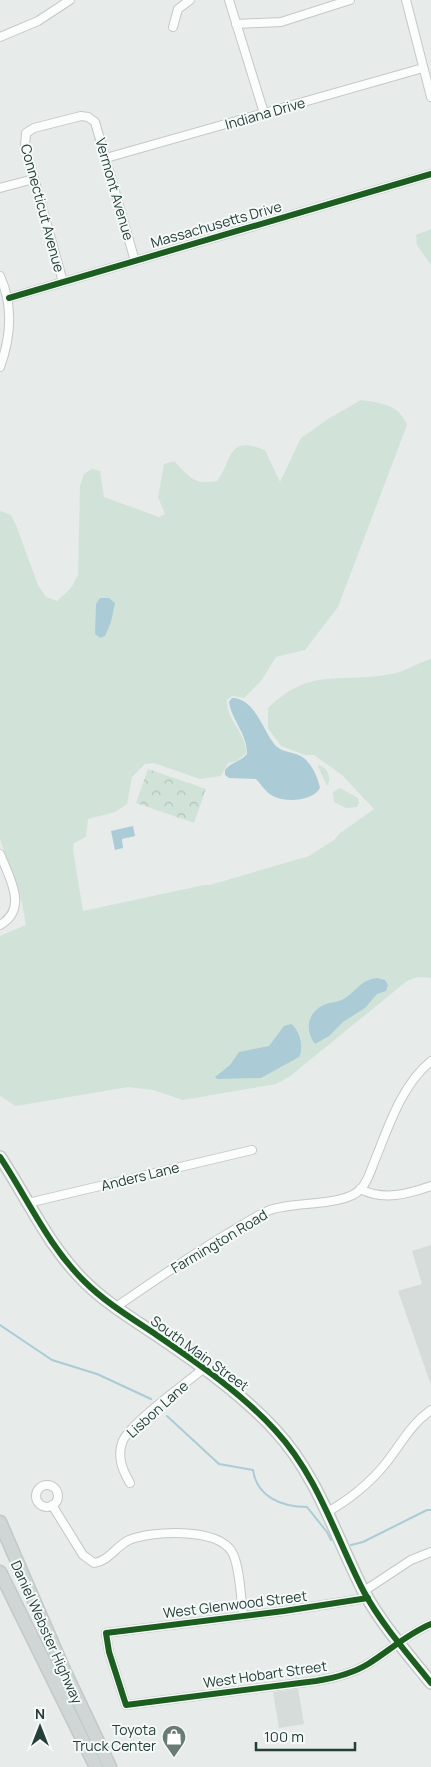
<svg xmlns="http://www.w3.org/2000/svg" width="431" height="1767" font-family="Manrope,sans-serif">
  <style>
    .built { fill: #d5dcda }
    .grass { fill: #d1e3d8 }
    .park { fill: url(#park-crowns) }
    .water { fill: #abccd6 }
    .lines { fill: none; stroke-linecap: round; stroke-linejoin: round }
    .stream { stroke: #abccd6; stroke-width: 2 }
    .street-casing { stroke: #c4c8c7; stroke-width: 10 }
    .secondary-casing { stroke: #c3c9c7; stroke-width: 14 }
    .primary-casing { stroke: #c2cac8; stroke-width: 15 }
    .street { stroke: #fbfcfc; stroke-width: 8 }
    .secondary { stroke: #fbfcfc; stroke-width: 11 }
    .primary { stroke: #cfd6d5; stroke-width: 12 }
    .cycleway-casing { stroke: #f5faf8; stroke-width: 9 }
    .cycleway { stroke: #1b5e20; stroke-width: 6 }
    .labels { text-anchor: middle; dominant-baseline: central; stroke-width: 4; stroke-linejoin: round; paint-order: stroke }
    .street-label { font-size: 14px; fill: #253e3a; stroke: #f5faf8 }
    .poi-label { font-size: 14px; fill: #253e3a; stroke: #f5faf8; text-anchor: end }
  </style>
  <defs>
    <pattern id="park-crowns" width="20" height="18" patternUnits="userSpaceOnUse" patternTransform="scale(1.25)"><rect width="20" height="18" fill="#d1e3d8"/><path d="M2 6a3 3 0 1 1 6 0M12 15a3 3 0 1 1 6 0" fill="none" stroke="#b3c4ba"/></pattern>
  </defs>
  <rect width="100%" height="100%" fill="#e7ebe9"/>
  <g class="built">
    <polygon points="431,1245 431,1385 398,1291 422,1284 412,1251"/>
    <polygon points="298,1689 304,1724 279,1728 273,1692"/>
  </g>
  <g class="grass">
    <polygon points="431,229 431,265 417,245 416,235"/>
    <path d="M361,400C381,403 399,404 407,425L338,607L305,650L276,657L261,681L244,698L232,696L227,700C226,720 246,732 246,753L237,761L228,763L221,776L200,779L154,763L145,764L132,777L127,804L115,812L88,819L86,837L74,843L73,850L83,911L204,885H210L309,856L334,840L340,833L374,809L342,775L314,755H305L281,746L268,728V708C312,666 338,684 391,674C405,672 417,663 431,659V978L418,977L407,981L289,1077L276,1084L183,1100L153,1090L128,1087L16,1106L0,1096V936L26,925L22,903L0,839V511L11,515L16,525L38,585L46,597L57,601L71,588L78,575L80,486L84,474L92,469L100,471L104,497L159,517L165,514L158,497L164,464L174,461C190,477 193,485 217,481C234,459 226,435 265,450L280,482L301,438L328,419Z"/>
    <path d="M319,765C328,768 332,779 327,786L318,766Z"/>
    <polygon points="340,788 358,798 359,803 357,807 346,808 334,802 333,792"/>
  </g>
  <polygon class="park" points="148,769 206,789 194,823 136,803"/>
  <g class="water">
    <polygon points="100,598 109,598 115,603 111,622 105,636 100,638 95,634 96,604"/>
    <path d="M232,698C255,698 263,731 275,745C283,754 298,751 306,760C313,767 318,778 320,788C313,801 286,803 273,796C266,793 261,784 256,779L229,778L225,775V770C231,762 240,762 247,754C247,733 232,721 229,702Z"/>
    <polygon points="133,826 135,836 122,839 123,848 115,850 111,831"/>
    <path d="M377,978L385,980L388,985L386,991L377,994L365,1008L343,1022L329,1036L315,1044C303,1029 309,1010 326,1004C332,1002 340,1002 345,998C358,990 360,980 377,978Z"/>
    <path d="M291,1024C300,1030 304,1048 299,1057L261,1078L217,1079L215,1077L230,1065L239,1052L269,1046L284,1026Z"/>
  </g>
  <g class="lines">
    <g class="stream">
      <polyline points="0,1325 52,1360 97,1374 151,1399"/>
      <path d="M167,1416L219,1464L253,1470C257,1497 282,1507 307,1507L327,1532L331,1540"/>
      <polyline points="351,1545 363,1542 427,1510 431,1510"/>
    </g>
    <defs>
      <g id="street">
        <polyline points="229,0 264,113"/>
        <polyline points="406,0 431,97"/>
        <polyline points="236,24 281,22 350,0"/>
        <polyline points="173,27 178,9 190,0"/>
        <polyline points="0,37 38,21 70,0"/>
        <polyline points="106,158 423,68"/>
        <polyline points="0,188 34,179"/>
        <path d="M0,276C13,305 11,337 0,367"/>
        <polyline points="63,282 25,146 26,133 34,128 81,116 88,117 95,122 135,261"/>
        <polyline points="9,298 431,174"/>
        <path d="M0,854C9,877 29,909 0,925"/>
        <path d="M360,1189C384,1201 408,1194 431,1186"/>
        <polyline points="28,1203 252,1150"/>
        <path d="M116,1307C152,1282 189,1257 227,1234C241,1226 255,1216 270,1210C294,1201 344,1207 361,1189C369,1180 372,1166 377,1155C390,1122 403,1084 431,1061"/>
        <path d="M130,1483C123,1471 117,1458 122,1443C127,1425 187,1383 204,1368"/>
        <circle cx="47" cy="1496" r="11"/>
        <path d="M52,1505L83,1555L94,1563C109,1561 116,1546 129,1540C151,1531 217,1527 232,1552C240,1566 241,1599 243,1616"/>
        <path d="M327,1512C348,1501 371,1482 386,1463C401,1444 411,1424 431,1410"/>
        <polyline points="364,1591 411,1560 431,1552"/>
        <path d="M368,1598L284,1611L106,1633L109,1652L126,1705L316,1681C334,1678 352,1674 368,1664C389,1651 407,1634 431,1624"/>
      </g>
      <path id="secondary" d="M0,1157C28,1199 48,1246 85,1282C106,1303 133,1319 158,1336C199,1364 241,1393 275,1430C318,1476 336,1538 364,1592C382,1625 408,1654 431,1683"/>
      <g id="primary">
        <polyline points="0,1522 64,1670 110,1767"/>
        <polyline points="0,1572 96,1767"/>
      </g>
    </defs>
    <use href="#street" class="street-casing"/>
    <use href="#secondary" class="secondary-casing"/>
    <use href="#primary" class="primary-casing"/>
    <use href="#street" class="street"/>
    <use href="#secondary" class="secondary"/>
    <use href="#primary" class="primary"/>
    <defs>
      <g id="cycleway">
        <polyline points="9,298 431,174"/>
        <path d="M0,1157C28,1199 48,1246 85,1282C106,1303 133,1319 158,1336C199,1364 241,1393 275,1430C318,1476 336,1538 364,1592C382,1625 408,1654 431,1683"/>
        <path d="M368,1598L284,1611L106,1633L109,1652L126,1705L316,1681C334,1678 352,1674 368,1664C389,1651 407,1634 431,1624"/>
      </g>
    </defs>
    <use href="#cycleway" class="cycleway-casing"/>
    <use href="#cycleway" class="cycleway"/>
  </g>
  <defs>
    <symbol id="shop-pin" viewBox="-11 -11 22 30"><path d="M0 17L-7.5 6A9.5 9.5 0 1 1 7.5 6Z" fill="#697b77" stroke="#f5faf8"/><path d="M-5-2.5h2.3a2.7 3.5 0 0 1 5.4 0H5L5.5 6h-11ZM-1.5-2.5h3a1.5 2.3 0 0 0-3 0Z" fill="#fff"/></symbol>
  </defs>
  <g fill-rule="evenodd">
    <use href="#shop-pin" x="160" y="1723" width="28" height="38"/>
  </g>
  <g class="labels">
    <g class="street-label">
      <text transform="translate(265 113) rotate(-16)">Indiana Drive</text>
      <text transform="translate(115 189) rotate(74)">Vermont Avenue</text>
      <text transform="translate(43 208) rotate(75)">Connecticut Avenue</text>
      <text transform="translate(216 224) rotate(-16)">Massachusetts Drive</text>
      <text transform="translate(140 1176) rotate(-14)">Anders Lane</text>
      <text transform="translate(219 1241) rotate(-31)">Farmington Road</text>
      <text transform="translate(200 1353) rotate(36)">South Main Street</text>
      <text transform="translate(157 1409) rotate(-42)">Lisbon Lane</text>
      <text transform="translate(235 1604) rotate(-7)">West Glenwood Street</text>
      <text transform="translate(47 1632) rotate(66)">Daniel Webster Highway</text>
      <text transform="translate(265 1674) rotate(-8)">West Hobart Street</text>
    </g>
    <g class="poi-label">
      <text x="156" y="1729">Toyota<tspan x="156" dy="16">Truck Center</tspan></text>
    </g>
  </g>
  <g transform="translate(40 1727)" stroke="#f5faf8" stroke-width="4" paint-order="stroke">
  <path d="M0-4L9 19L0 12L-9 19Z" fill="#253e3a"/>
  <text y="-8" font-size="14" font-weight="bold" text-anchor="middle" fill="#253e3a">N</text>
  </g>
  <path d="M256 1742v8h99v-8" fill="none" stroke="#253e3a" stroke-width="2.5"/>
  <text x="264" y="1742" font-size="15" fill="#253e3a" stroke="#f5faf8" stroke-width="4" paint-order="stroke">100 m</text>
</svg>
